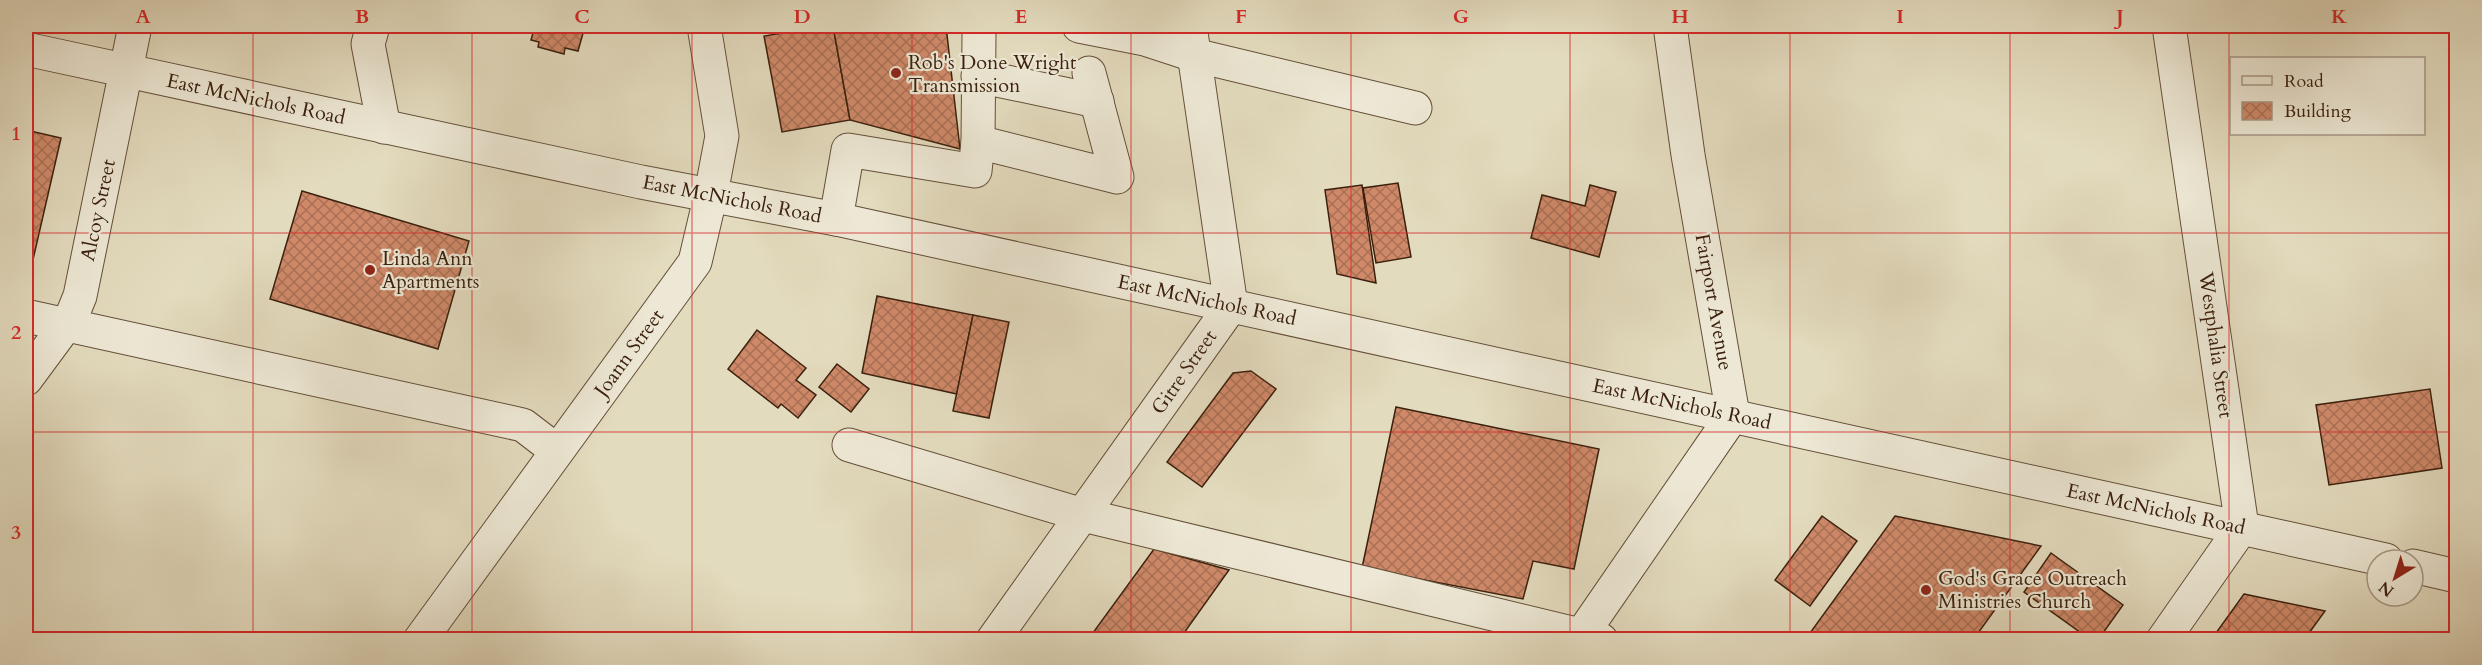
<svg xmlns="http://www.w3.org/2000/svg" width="2482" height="665" font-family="Cardo,serif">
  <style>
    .building { fill: url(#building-cross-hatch); stroke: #3b200d; stroke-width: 1.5 }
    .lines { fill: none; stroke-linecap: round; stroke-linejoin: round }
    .minor-casing { stroke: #654f39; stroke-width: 35 }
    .minor { stroke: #ede8d5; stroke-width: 33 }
    .grid { fill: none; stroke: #d62828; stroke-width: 1.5; stroke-opacity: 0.55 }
    .poi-dot { fill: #8f2418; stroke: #ede8d5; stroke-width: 2 }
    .labels { text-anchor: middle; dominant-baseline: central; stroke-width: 4.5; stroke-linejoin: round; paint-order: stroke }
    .poi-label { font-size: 20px; fill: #3b200d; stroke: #ede8d5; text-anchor: start }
    .street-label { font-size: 20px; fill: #3b200d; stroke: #ede8d5 }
    .neatline { fill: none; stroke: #d62828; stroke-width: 2 }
    .grid-label { font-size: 20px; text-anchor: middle; font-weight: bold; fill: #d62828 }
  </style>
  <defs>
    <pattern id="building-cross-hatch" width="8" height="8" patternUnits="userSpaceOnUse" patternTransform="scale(1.5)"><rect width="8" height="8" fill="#cf8969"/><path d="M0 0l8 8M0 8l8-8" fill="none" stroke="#a97055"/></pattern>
  </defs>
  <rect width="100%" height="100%" fill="#e3dbbe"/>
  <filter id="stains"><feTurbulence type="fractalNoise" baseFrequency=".00333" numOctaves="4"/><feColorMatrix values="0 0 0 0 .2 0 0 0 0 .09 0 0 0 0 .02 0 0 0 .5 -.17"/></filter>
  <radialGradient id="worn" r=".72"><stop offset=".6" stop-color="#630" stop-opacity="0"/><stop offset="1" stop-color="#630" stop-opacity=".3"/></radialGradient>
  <g class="building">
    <polygon points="535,26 585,26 578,51 565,48 564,54 538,47 539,42 531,40"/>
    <polygon points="825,26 833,26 850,120 782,132 764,36"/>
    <polygon points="833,26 946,26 960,149 850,120"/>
    <polygon points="26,130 61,138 26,290"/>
    <polygon points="1398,183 1411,257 1376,263 1363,188"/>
    <polygon points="1362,185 1376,283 1337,274 1325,190"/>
    <polygon points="1590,185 1616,192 1599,257 1531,238 1542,195 1585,206"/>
    <polygon points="302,191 469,241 438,349 270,299"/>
    <polygon points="877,296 973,315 957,394 862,373"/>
    <polygon points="973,315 1009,322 989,418 953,411"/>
    <polygon points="757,330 806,368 796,380 816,395 798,418 781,404 778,408 728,369"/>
    <polygon points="837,364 869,389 851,412 819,387"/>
    <polygon points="1251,371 1276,389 1202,487 1167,462 1233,373"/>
    <polygon points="2430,389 2442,468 2329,485 2316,405"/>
    <polygon points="1396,407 1599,449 1574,569 1533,561 1523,599 1362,568"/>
    <polygon points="1822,516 1857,541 1810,606 1775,580"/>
    <polygon points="1895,516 2041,546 1973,640 1838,640 1810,633"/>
    <polygon points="1154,549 1229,570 1179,640 1093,640 1090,637"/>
    <polygon points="2051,553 2123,605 2098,640 2091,640 2024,592"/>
    <polygon points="2244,594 2325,611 2304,640 2211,640"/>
  </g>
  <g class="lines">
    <defs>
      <g id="minor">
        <polyline points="373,26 368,44 384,127"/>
        <polyline points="1079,26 1145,39 1194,55 1415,108"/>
        <polyline points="26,49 641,182 836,219 2386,560"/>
        <polyline points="978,76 1097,101"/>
        <polyline points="978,142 1117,177 1089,73"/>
        <polyline points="836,219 848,150 975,171 978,142 979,33"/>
        <polyline points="26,316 523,425 557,451"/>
        <polyline points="26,379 71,318 80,296 135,26"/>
        <polyline points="849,445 1083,515 1601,640"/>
        <polyline points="2413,566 2456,576"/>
        <polyline points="420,640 695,262 711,194 722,136 704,26"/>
        <polyline points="993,640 1231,306 1190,26"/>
        <polyline points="1578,640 1733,415 1688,155 1670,26"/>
        <polyline points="2163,640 2242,527 2169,26"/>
      </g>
    </defs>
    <use href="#minor" class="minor-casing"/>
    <use href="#minor" class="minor"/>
  </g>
  <path class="grid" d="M253,26V640M472,26V640M692,26V640M912,26V640M1131,26V640M1351,26V640M1570,26V640M1790,26V640M2010,26V640M2229,26V640M26,233H2456M26,432H2456"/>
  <g class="poi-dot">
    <circle cx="896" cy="73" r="6"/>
    <circle cx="370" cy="270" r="6"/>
    <circle cx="1926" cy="590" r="6"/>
  </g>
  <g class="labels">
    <g class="poi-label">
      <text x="908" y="62">Rob's Done Wright<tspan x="908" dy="23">Transmission</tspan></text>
      <text x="382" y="258">Linda Ann<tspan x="382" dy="23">Apartments</tspan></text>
      <text x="1938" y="578">God's Grace Outreach<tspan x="1938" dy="23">Ministries Church</tspan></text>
    </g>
    <g class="street-label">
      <text transform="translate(256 99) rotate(12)">East McNichols Road</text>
      <text transform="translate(732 199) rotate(11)">East McNichols Road</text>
      <text transform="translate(98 210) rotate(-78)">Alcoy Street</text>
      <text transform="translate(1207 300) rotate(12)">East McNichols Road</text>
      <text transform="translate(1714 302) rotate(80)">Fairport Avenue</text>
      <text transform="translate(2216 345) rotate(82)">Westphalia Street</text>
      <text transform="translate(629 353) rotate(-54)">Joann Street</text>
      <text transform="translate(1184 372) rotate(-55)">Gitre Street</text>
      <text transform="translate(1682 404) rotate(12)">East McNichols Road</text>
      <text transform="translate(2156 509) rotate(12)">East McNichols Road</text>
    </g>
  </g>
  <rect width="2482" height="665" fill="none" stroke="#e3dbbe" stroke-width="66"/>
  <rect x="2230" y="57" width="195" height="78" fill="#ede8d5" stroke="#a69885" stroke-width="1.5"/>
  <rect x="2242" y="76" width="30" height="9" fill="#ede8d5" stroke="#a69885" stroke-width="1.5"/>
  <text x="2284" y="87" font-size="18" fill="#3b200d">Road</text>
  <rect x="2242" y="102" width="30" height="18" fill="url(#building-cross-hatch)" stroke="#a69885" stroke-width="1.5"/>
  <text x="2284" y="117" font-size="18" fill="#3b200d">Building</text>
  <g transform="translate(2395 578) rotate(218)"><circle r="28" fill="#ede8d5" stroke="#a69885" stroke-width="1.5"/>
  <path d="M0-4.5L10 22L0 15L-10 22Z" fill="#8f2418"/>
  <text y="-9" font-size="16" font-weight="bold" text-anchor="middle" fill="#3b200d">N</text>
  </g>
  <rect x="33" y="33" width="2416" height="599" class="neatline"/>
  <g class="grid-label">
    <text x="143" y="23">A</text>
    <text x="362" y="23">B</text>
    <text x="582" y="23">C</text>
    <text x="802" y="23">D</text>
    <text x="1021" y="23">E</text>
    <text x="1241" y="23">F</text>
    <text x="1461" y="23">G</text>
    <text x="1680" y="23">H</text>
    <text x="1900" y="23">I</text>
    <text x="2120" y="23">J</text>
    <text x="2339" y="23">K</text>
    <text x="16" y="140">1</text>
    <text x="16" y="339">2</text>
    <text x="16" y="539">3</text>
  </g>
  <rect width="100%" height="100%" filter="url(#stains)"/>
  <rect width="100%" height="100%" fill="url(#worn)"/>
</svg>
